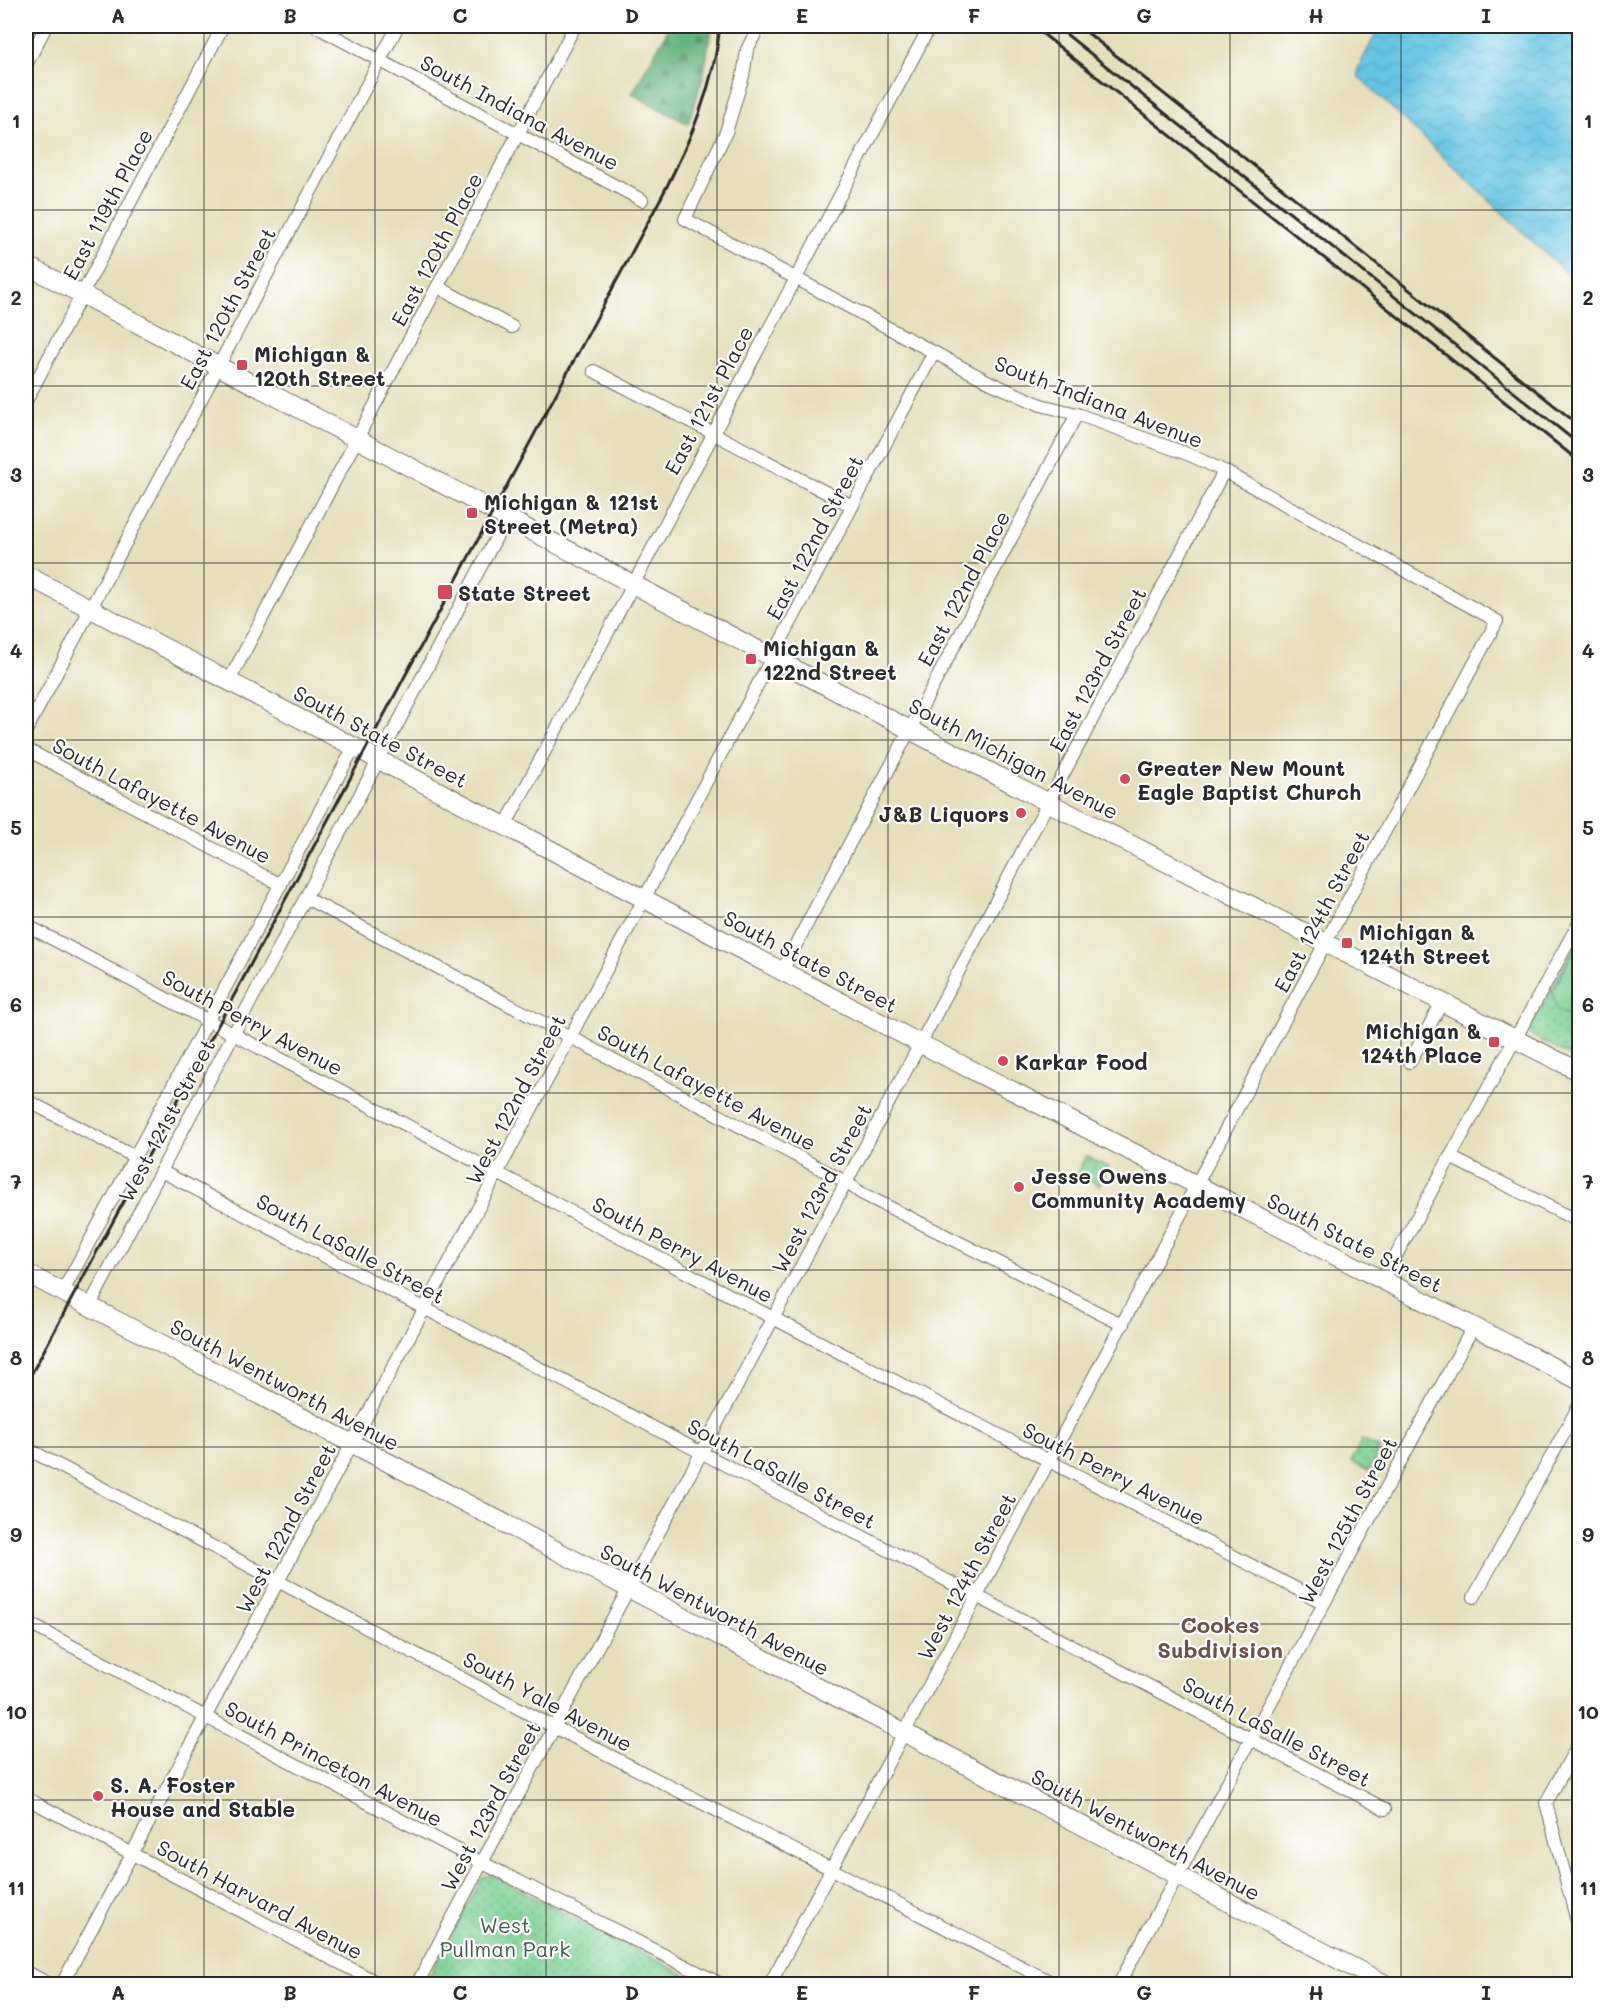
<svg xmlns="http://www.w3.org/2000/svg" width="1605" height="2010" font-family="Mali,sans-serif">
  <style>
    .forest { fill: url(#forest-firs); stroke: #486e54; stroke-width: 1.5 }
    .park { fill: url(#park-dots); stroke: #537e60; stroke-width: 1.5 }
    .pitch { fill: #7bd094; stroke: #537e60; stroke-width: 1.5 }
    .water { fill: url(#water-waves); stroke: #487887; stroke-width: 1.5 }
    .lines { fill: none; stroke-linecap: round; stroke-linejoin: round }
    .street-casing { stroke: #6c6a5d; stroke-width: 14 }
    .secondary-casing { stroke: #6c6a5d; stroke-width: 20 }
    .street { stroke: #fff; stroke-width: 12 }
    .secondary { stroke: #fff; stroke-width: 18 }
    .rail { stroke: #2b2b2b; stroke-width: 3 }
    .grid { fill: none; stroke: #2b2b2b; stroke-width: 1.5; stroke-opacity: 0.55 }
    .poi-dot { fill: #d1495b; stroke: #fff; stroke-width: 2 }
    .labels { text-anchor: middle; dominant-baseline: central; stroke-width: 4.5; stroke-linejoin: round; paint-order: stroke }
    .street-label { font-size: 21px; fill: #2b2b2b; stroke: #fff }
    .poi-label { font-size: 21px; font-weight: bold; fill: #2b2b2b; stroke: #fff; text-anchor: start }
    .park-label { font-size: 21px; fill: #435d4a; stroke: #fff }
    .neighbourhood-label { font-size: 22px; font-weight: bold; fill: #6d5249; stroke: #fff }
    .neatline { fill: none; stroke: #2b2b2b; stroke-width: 2 }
    .grid-label { font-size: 20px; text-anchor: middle; font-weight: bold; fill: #2b2b2b }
  </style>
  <defs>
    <pattern id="forest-firs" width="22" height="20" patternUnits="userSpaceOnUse" patternTransform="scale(1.5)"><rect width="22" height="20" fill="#64b27e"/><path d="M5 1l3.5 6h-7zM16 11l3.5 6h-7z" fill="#539167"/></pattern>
    <pattern id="park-dots" width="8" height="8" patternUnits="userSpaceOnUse" patternTransform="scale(1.5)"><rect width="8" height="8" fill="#7bd094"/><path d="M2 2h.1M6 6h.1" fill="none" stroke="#65a979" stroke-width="1.8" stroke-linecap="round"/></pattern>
    <pattern id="water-waves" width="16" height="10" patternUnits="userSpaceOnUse" patternTransform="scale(1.5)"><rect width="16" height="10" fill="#65c5e3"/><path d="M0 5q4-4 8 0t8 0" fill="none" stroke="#58a9c3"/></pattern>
  </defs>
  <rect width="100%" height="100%" fill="#fff"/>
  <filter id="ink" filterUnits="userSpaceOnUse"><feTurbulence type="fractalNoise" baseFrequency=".0167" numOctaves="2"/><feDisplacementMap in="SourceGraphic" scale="12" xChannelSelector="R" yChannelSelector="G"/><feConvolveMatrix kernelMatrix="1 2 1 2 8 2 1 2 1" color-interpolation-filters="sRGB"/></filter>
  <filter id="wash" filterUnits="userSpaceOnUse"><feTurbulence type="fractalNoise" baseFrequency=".008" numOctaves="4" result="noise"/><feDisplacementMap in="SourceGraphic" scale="24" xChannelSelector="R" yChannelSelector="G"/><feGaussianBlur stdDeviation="1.35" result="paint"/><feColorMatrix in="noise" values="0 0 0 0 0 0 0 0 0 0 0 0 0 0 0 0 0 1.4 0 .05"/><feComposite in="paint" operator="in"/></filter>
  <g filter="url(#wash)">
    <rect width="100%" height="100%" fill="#e6dfbb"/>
    <polygon class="forest" points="670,26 712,26 703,77 688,124 632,94"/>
    <g class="park">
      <polygon points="1579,938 1579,1061 1532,1036 1529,1030"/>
      <polygon points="1086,1156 1109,1167 1099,1185 1077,1173"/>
      <polygon points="1362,1440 1380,1449 1368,1471 1351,1462"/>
      <polygon points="491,1875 703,1984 425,1984 482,1878"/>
    </g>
    <polygon class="pitch" points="1579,941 1580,1021 1579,1021 1557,1010 1552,992"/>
    <polygon class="water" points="1380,26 1579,26 1579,285 1358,76 1358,69"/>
  </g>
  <g filter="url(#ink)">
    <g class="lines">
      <defs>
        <g id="street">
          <polyline points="315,26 642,200"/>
          <polyline points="759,26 747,50 743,76 726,132 685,219 991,383 1041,405 1077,414 1190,455 1224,471 1497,621 770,1984"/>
          <polyline points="26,65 46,26"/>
          <polyline points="438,287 512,327"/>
          <polyline points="594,371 852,506"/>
          <polyline points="26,401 223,26"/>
          <polyline points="229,681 575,26"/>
          <polyline points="26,731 398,26"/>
          <polyline points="26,749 281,885"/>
          <polyline points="505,826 930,26"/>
          <polyline points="306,898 846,1182 861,1193 1123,1325"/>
          <polyline points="26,925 773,1318 1324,1603"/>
          <polyline points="782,971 1077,414"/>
          <polyline points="1410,1062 1442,1002"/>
          <polyline points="26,1100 135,1157"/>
          <polyline points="1450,1157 1580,1222"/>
          <polyline points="161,1171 1385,1809"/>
          <polyline points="1382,1281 1580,921"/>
          <polyline points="62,1293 354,747"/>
          <polyline points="89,1307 507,517"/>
          <polyline points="26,1448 554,1727 1055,1984"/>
          <polyline points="1474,1597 1580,1404"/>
          <polyline points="26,1622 469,1856 721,1984"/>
          <polyline points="1580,1741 1546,1803 1580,1933"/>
          <polyline points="26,1798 380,1984"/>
          <polyline points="26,1972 50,1984"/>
          <polyline points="62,1984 635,916 934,352"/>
          <polyline points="417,1984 927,1031 1224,471"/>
          <polyline points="1119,1984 1473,1327"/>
        </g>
        <g id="secondary">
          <polyline points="26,265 1049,803 1580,1072"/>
          <polyline points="26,575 921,1044 1580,1381"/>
          <polyline points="26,1273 1385,1984"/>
        </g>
      </defs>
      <use href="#street" class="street-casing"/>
      <use href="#secondary" class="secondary-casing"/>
      <use href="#street" class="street"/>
      <use href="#secondary" class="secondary"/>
      <g class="rail">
        <polyline points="1033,26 1580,462"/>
        <polyline points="1056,26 1580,445"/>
        <polyline points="1079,26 1580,426"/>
        <path d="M26,1384L663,194C690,141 714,86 720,26"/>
      </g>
    </g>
  </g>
  <path class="grid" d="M204,26V1984M375,26V1984M546,26V1984M717,26V1984M888,26V1984M1059,26V1984M1230,26V1984M1401,26V1984M26,210H1580M26,386H1580M26,563H1580M26,740H1580M26,917H1580M26,1093H1580M26,1270H1580M26,1447H1580M26,1624H1580M26,1800H1580"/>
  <g class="poi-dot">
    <rect x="236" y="359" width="12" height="12" rx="3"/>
    <rect x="466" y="507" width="12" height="12" rx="3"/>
    <rect x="437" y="584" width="16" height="16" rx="3"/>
    <rect x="745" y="653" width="12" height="12" rx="3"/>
    <circle cx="1125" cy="779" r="6"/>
    <circle cx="1021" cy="813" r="6"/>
    <rect x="1341" y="937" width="12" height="12" rx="3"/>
    <rect x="1488" y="1036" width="12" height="12" rx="3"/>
    <circle cx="1003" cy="1061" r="6"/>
    <circle cx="1019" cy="1187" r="6"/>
    <circle cx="98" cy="1796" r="6"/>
  </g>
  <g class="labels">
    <g class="street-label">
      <text transform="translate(520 112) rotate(28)">South Indiana Avenue</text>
      <text transform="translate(107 204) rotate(-62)">East 119th Place</text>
      <text transform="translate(436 249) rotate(-62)">East 120th Place</text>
      <text transform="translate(227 308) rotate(-62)">East 120th Street</text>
      <text transform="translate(708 400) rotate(-62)">East 121st Place</text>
      <text transform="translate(1099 401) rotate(21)">South Indiana Avenue</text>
      <text transform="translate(814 537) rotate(-62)">East 122nd Street</text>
      <text transform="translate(963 588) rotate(-62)">East 122nd Place</text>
      <text transform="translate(1097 669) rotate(-62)">East 123rd Street</text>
      <text transform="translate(381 736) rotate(28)">South State Street</text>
      <text transform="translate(1014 758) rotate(28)">South Michigan Avenue</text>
      <text transform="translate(162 800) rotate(28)">South Lafayette Avenue</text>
      <text transform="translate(1321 911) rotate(-62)">East 124th Street</text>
      <text transform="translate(811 961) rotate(28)">South State Street</text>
      <text transform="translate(253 1022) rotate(28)">South Perry Avenue</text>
      <text transform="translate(707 1087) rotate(28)">South Lafayette Avenue</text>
      <text transform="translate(515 1099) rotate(-62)">West 122nd Street</text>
      <text transform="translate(166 1120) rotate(-62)">West 121st Street</text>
      <text transform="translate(821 1188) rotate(-62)">West 123rd Street</text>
      <text transform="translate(1355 1242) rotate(27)">South State Street</text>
      <text transform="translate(351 1248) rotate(28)">South LaSalle Street</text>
      <text transform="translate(683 1249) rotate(28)">South Perry Avenue</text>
      <text transform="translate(285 1384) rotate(28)">South Wentworth Avenue</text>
      <text transform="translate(782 1473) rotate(28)">South LaSalle Street</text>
      <text transform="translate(1114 1473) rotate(27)">South Perry Avenue</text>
      <text transform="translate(1347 1520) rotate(-62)">West 125th Street</text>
      <text transform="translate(285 1528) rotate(-62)">West 122nd Street</text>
      <text transform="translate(966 1576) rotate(-62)">West 124th Street</text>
      <text transform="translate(715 1609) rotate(28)">South Wentworth Avenue</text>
      <text transform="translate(548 1701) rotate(28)">South Yale Avenue</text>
      <text transform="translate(1277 1731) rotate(28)">South LaSalle Street</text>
      <text transform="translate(334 1763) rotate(28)">South Princeton Avenue</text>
      <text transform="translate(490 1806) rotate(-62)">West 123rd Street</text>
      <text transform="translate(1146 1834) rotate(28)">South Wentworth Avenue</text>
      <text transform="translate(260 1899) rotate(28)">South Harvard Avenue</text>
    </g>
    <g class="poi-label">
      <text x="254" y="353">Michigan &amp;<tspan x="254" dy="24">120th Street</tspan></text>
      <text x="484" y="501">Michigan &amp; 121st<tspan x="484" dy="24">Street (Metra)</tspan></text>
      <text x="458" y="592">State Street</text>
      <text x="763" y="647">Michigan &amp;<tspan x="763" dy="24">122nd Street</tspan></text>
      <text x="1137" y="767">Greater New Mount<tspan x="1137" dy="24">Eagle Baptist Church</tspan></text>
      <text x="1009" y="813" text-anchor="end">J&amp;B Liquors</text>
      <text x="1359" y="931">Michigan &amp;<tspan x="1359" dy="24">124th Street</tspan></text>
      <text x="1482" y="1030" text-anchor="end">Michigan &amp;<tspan x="1482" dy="24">124th Place</tspan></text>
      <text x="1015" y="1061">Karkar Food</text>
      <text x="1031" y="1175">Jesse Owens<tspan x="1031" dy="24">Community Academy</tspan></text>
      <text x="110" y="1784">S. A. Foster<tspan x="110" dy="24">House and Stable</tspan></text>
    </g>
    <g class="park-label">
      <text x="505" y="1924">West<tspan x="505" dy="24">Pullman Park</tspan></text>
    </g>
    <g class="neighbourhood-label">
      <text x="1220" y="1624">Cookes<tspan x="1220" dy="25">Subdivision</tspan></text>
    </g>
  </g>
  <rect width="1605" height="2010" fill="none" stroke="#fff" stroke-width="66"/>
  <rect x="33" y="33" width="1539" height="1944" class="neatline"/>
  <g class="grid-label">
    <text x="118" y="23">A</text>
    <text x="290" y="23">B</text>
    <text x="460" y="23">C</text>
    <text x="632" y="23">D</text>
    <text x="802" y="23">E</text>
    <text x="974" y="23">F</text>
    <text x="1144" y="23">G</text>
    <text x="1316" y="23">H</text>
    <text x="1486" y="23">I</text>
    <text x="16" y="128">1</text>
    <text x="1588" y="128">1</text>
    <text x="16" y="305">2</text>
    <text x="1588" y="305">2</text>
    <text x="16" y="482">3</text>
    <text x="1588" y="482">3</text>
    <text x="16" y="658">4</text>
    <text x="1588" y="658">4</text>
    <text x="16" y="835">5</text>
    <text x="1588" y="835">5</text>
    <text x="16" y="1012">6</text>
    <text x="1588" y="1012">6</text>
    <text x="16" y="1189">7</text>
    <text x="1588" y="1189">7</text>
    <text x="16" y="1365">8</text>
    <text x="1588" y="1365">8</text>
    <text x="16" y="1542">9</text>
    <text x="1588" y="1542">9</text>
    <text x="16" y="1719">10</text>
    <text x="1588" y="1719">10</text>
    <text x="16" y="1895">11</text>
    <text x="1588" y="1895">11</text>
    <text x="118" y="2000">A</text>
    <text x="290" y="2000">B</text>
    <text x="460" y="2000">C</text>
    <text x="632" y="2000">D</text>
    <text x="802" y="2000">E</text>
    <text x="974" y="2000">F</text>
    <text x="1144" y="2000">G</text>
    <text x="1316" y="2000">H</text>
    <text x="1486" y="2000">I</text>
  </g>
</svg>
